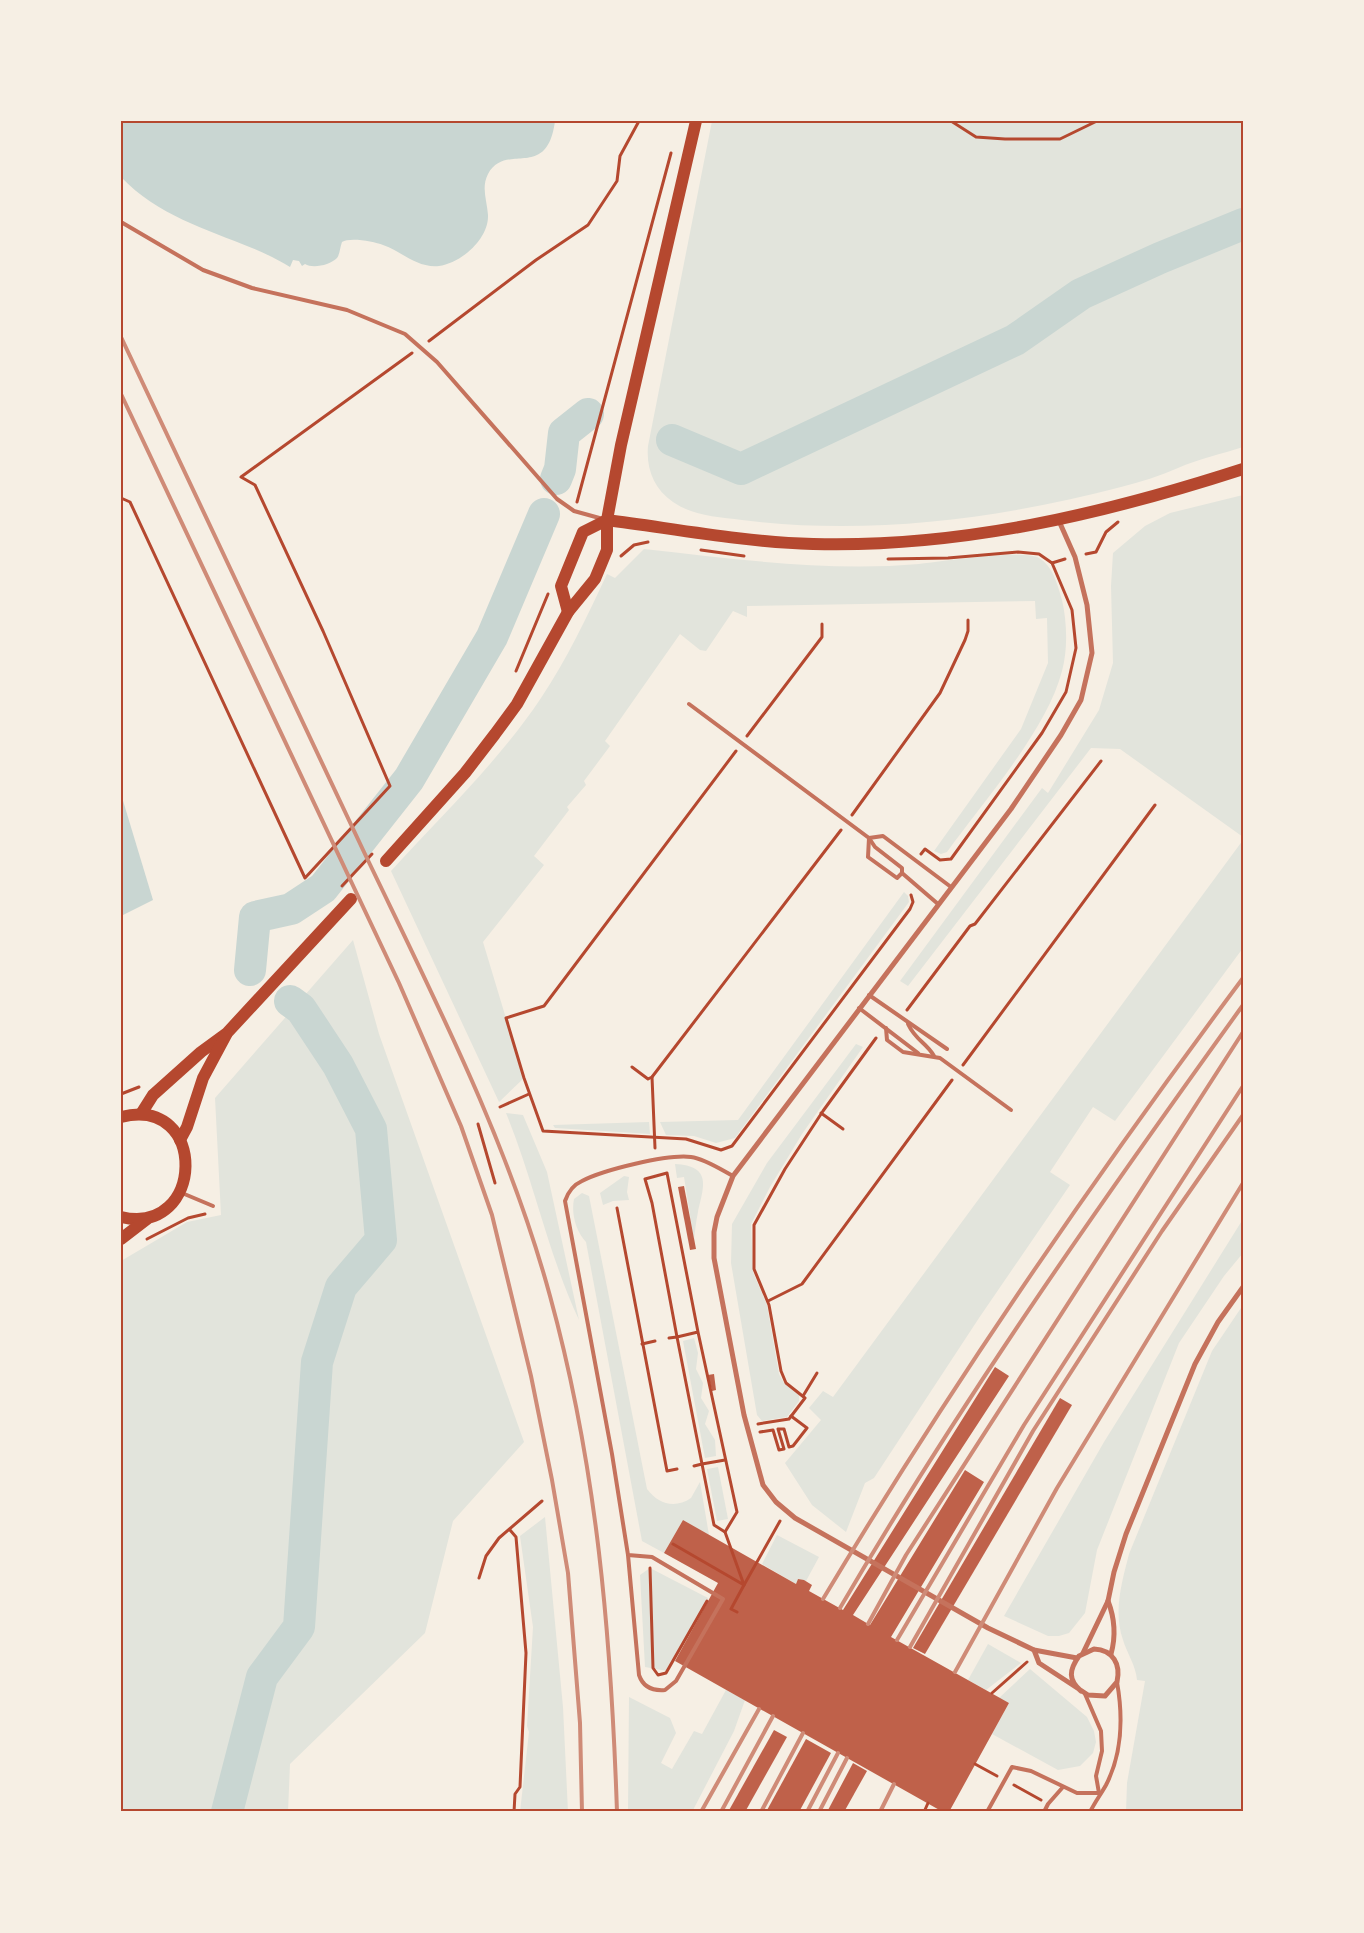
<svg xmlns="http://www.w3.org/2000/svg" width="1364" height="1933" font-family="'Libre Baskerville',serif">
  <style>
    .green { fill: #e2e4dc }
    .water { fill: #c9d6d2 }
    .lines { fill: none; stroke-linecap: round; stroke-linejoin: round }
    .river { stroke: #c9d6d2; stroke-width: 32 }
    .building { fill: #bf614a }
    .path { stroke: #b5482f; stroke-width: 3 }
    .service { stroke: #c5725c; stroke-width: 4 }
    .minor { stroke: #c5725c; stroke-width: 5 }
    .primary { stroke: #b5482f; stroke-width: 12 }
    .rail { stroke: #cf8b77; stroke-width: 4 }
    .neatline { fill: none; stroke: #b5482f; stroke-width: 2 }
  </style>
  <rect width="100%" height="100%" fill="#f6efe4"/>
  <g class="green">
    <path d="M712,121H1243V447C1222,454 1198,459 1178,468C1159,476 1141,482 1121,487C999,519 867,536 742,520C718,517 693,516 673,502C654,489 646,469 648,446Z"/>
    <polygon points="1243,495 1243,837 1120,749 1091,748 908,986 900,981 1042,788 1048,793 1099,710 1113,663 1111,586 1113,553 1145,526 1170,513"/>
    <path d="M644,549C733,559 829,572 919,564C941,562 1022,549 1039,558C1053,566 1058,586 1062,600C1067,622 1068,649 1062,671C1047,730 983,802 947,852L941,854L934,851L1021,729L1048,663L1047,618L1036,619L1035,601L747,606V617L733,611L706,651L700,650L680,634L605,741L610,746L584,781L586,785L567,807L569,810L534,856L544,865L483,942L524,1078L499,1102L391,871C442,815 499,761 541,698C567,659 587,617 607,574L615,578Z"/>
    <polygon points="1243,840 1243,948 1115,1121 1093,1107 1050,1172 1070,1185 979,1318 874,1478 865,1483 846,1532 812,1505 785,1463 821,1420 809,1408 823,1391 833,1397"/>
    <polygon points="904,892 908,896 909,902 735,1138 716,1143 694,1136 666,1135 660,1122 738,1120"/>
    <polygon points="353,940 379,1034 524,1442 453,1521 425,1633 290,1764 288,1812 121,1812 121,1261 187,1222 221,1215 215,1098"/>
    <polygon points="856,1044 863,1047 802,1134 770,1187 751,1224 753,1272 767,1305 779,1374 784,1383 799,1395 799,1401 787,1417 762,1421 757,1415 731,1263 732,1224 767,1163"/>
    <path d="M506,1113L523,1115L547,1172L579,1320C548,1254 534,1181 506,1113Z"/>
    <polygon points="649,1122 650,1134 555,1128 553,1125"/>
    <path d="M675,1164C712,1166 704,1186 698,1212C696,1221 695,1231 694,1240L684,1177L677,1178Z"/>
    <polygon points="624,1176 629,1177 627,1192 629,1200 613,1201 603,1205 600,1193"/>
    <path d="M582,1193L589,1196L647,1489C658,1504 675,1509 691,1498L700,1482L709,1535L683,1520L664,1553L642,1541L586,1242C576,1231 571,1214 574,1199Z"/>
    <polygon points="1243,1219 1243,1253 1224,1276 1179,1343 1097,1550 1085,1613 1069,1633 1059,1636 1048,1636 1004,1616 1104,1442"/>
    <path d="M1243,1305V1812H1126L1127,1783L1145,1681L1137,1680C1136,1666 1127,1653 1123,1640C1113,1611 1122,1582 1129,1554L1212,1351Z"/>
    <polygon points="694,1338 698,1353 696,1369 703,1383 701,1398 709,1411 705,1424 715,1440 716,1456 705,1458 683,1341"/>
    <polygon points="718,1467 728,1519 717,1521 707,1469"/>
    <polygon points="545,1517 563,1707 568,1812 520,1812 529,1732 527,1726 533,1627 520,1536"/>
    <polygon points="777,1535 819,1557 806,1581 798,1579 796,1584 762,1564"/>
    <polygon points="650,1568 708,1598 667,1671 645,1667 640,1575"/>
    <polygon points="988,1644 1021,1663 986,1690 968,1680"/>
    <polygon points="1030,1669 1087,1717 1094,1731 1096,1742 1093,1753 1080,1766 1058,1770 992,1734 1009,1703 999,1698"/>
    <polygon points="726,1690 745,1700 734,1731 692,1812 628,1812 629,1697 670,1718 676,1733 661,1763 672,1769 694,1731 702,1734"/>
  </g>
  <g class="water">
    <path d="M121,121H555C547,182 506,141 488,174C481,188 487,200 488,215C489,239 461,263 439,266C416,268 403,252 383,245C374,241 349,237 342,242C340,247 340,254 337,258C330,265 313,269 305,264L302,266L299,261L293,260L290,267C278,260 265,253 252,248C206,229 157,215 121,177Z"/>
    <polygon points="121,794 153,900 121,916"/>
  </g>
  <g class="lines">
    <g class="river">
      <polyline points="672,440 741,469 1015,340 1081,294 1160,258 1243,224"/>
      <polyline points="556,479 560,469 564,433 588,414"/>
      <polyline points="250,970 255,917 291,909 323,888 409,779 492,637 544,514"/>
      <polyline points="227,1812 262,1677 299,1627 317,1362 341,1287 381,1240 371,1129 338,1065 301,1009 290,1001"/>
    </g>
  </g>
  <g class="building">
    <polygon points="684,1186 696,1249 690,1250 678,1187"/>
    <polygon points="995,1367 1009,1376 853,1615 870,1625 965,1470 984,1482 891,1637 1009,1703 949,1812 943,1812 675,1661 718,1583 664,1553 683,1520 796,1584 798,1579 804,1580 812,1585 809,1591 843,1610"/>
    <polygon points="714,1374 716,1390 712,1391 708,1375"/>
    <polygon points="1060,1398 1072,1405 925,1654 913,1648"/>
    <polygon points="774,1730 787,1737 745,1812 728,1812"/>
    <polygon points="806,1739 831,1753 799,1812 766,1812"/>
    <polygon points="853,1763 867,1771 844,1812 827,1812"/>
  </g>
  <g class="lines">
    <g class="path">
      <polyline points="951,121 976,137 1005,139 1060,139 1097,121"/>
      <polyline points="429,341 536,260 588,225 617,181 620,156 639,121"/>
      <polyline points="121,498 130,502 305,878 390,786 323,631 255,485 241,477 412,353"/>
      <polyline points="577,502 671,153"/>
      <polyline points="701,550 744,556"/>
      <polyline points="1086,554 1096,552 1106,532 1118,522"/>
      <polyline points="621,556 634,545 648,542"/>
      <polyline points="888,559 948,558 1018,552 1039,554 1052,563 1072,610 1076,648 1066,692 1042,733 951,859 940,860 925,849 921,854"/>
      <polyline points="1052,563 1065,559"/>
      <polyline points="516,671 548,594"/>
      <polyline points="747,736 822,637 822,624"/>
      <polyline points="736,751 544,1006 506,1018 524,1078 543,1131 686,1139 721,1150 732,1146 910,909 913,902 911,895"/>
      <polyline points="852,815 940,693 965,640 968,631 968,620"/>
      <polyline points="342,886 372,854"/>
      <polyline points="907,1010 970,926 975,924 1101,761"/>
      <polyline points="963,1065 1155,805"/>
      <polyline points="632,1067 648,1079 652,1077 841,830"/>
      <polyline points="652,1077 655,1148"/>
      <polyline points="121,1094 139,1087"/>
      <polyline points="500,1107 529,1094"/>
      <polyline points="821,1113 843,1129"/>
      <polyline points="478,1124 495,1183"/>
      <polyline points="617,1208 667,1471 677,1469"/>
      <polyline points="147,1239 188,1218 205,1214"/>
      <polyline points="768,1301 802,1284 952,1080"/>
      <polyline points="698,1332 677,1337 652,1203 645,1179 667,1173 698,1332 737,1512 725,1532"/>
      <polyline points="669,1338 677,1337 702,1464 725,1460"/>
      <polyline points="642,1344 655,1341"/>
      <polyline points="803,1396 817,1373"/>
      <polyline points="758,1424 789,1419 805,1398 786,1383 781,1371 769,1305 754,1269 754,1225 785,1169 823,1111 876,1038"/>
      <polyline points="760,1432 773,1430 779,1450 784,1449 778,1429 784,1429 789,1447 793,1446 807,1428 791,1416"/>
      <polyline points="694,1466 702,1464 714,1525 725,1532 744,1585 731,1609 737,1612"/>
      <polyline points="510,1530 516,1537 526,1653 520,1787 515,1794 514,1812"/>
      <polyline points="673,1544 744,1585 780,1521"/>
      <polyline points="650,1568 653,1668 658,1675 666,1673 707,1601"/>
      <polyline points="479,1578 486,1556 499,1538 542,1501"/>
      <polyline points="992,1693 1027,1662"/>
      <polyline points="975,1764 997,1776"/>
      <polyline points="1014,1785 1041,1800"/>
      <polyline points="924,1812 928,1803"/>
    </g>
    <g class="service">
      <polyline points="121,222 203,270 252,288 347,310 405,334 437,362 557,499 574,511 603,519"/>
      <polyline points="689,704 869,838 875,847 902,868 902,873 938,904"/>
      <polyline points="869,838 883,836 951,887"/>
      <polyline points="869,838 868,857 897,878 902,873"/>
      <polyline points="869,995 947,1049"/>
      <polyline points="859,1008 918,1053"/>
      <path d="M908,1024C916,1041 926,1042 934,1056"/>
      <polyline points="886,1028 887,1040 903,1052 940,1058 1011,1110"/>
      <polyline points="182,1193 213,1206"/>
      <path d="M628,1555L652,1557L723,1599L676,1681L665,1690C653,1691 643,1687 639,1675L628,1555L612,1454L565,1201C568,1192 573,1185 582,1181C603,1170 667,1154 691,1157C705,1159 720,1169 733,1176"/>
      <polyline points="1085,1694 1101,1731 1102,1751 1096,1776 1099,1793"/>
      <polyline points="987,1812 1012,1767 1031,1771 1077,1793 1099,1793"/>
      <polyline points="1044,1812 1048,1804 1063,1787"/>
      <path d="M1090,1812C1095,1802 1101,1794 1106,1785C1122,1754 1123,1716 1117,1682"/>
    </g>
    <g class="minor">
      <polyline points="1059,521 1075,557 1087,605 1092,653 1081,700 1061,735 1011,809 733,1176 717,1217 714,1232 714,1258 744,1415 763,1485 776,1502 795,1518 988,1628 1034,1650 1077,1658"/>
      <path d="M1108,1601C1115,1619 1116,1636 1111,1654"/>
      <path d="M1034,1650L1039,1663L1088,1695L1105,1696L1117,1682C1121,1664 1113,1650 1094,1649L1079,1656C1069,1670 1068,1680 1081,1691"/>
      <polyline points="1083,1653 1108,1601 1114,1572 1126,1534 1195,1364 1218,1322 1243,1287"/>
    </g>
    <g class="primary">
      <path d="M607,520C676,529 744,542 813,544C960,548 1104,514 1243,469"/>
      <polyline points="568,612 561,586 583,532 607,520"/>
      <polyline points="386,861 465,773 495,734 517,704 568,612 595,579 607,550 607,520 621,445 696,121"/>
      <polyline points="141,1114 153,1095 201,1052 227,1033 351,899"/>
      <path d="M121,1117C209,1095 205,1237 121,1217"/>
      <polyline points="180,1140 187,1127 203,1078 226,1035"/>
      <polyline points="121,1239 147,1219"/>
    </g>
    <g class="rail">
      <path d="M121,337C202,509 283,681 364,852C433,996 508,1141 550,1296C597,1467 611,1635 617,1812"/>
      <polyline points="121,394 399,983 461,1126 492,1215 531,1376 552,1480 568,1573 580,1723 582,1812"/>
      <path d="M823,1599C952,1384 1093,1179 1243,978"/>
      <path d="M840,1608C963,1398 1101,1202 1243,1005"/>
      <polyline points="868,1624 906,1555 1243,1032"/>
      <polyline points="897,1640 1024,1425 1243,1086"/>
      <polyline points="910,1647 1033,1431 1162,1231 1243,1115"/>
      <polyline points="955,1672 1057,1488 1243,1183"/>
      <polyline points="701,1812 759,1709"/>
      <polyline points="721,1812 773,1716"/>
      <polyline points="761,1812 803,1733"/>
      <polyline points="807,1812 838,1753"/>
      <polyline points="819,1812 847,1758"/>
      <polyline points="880,1812 894,1784"/>
    </g>
  </g>
  <rect width="1364" height="1933" fill="none" stroke="#f6efe4" stroke-width="245"/>
  <rect x="122" y="122" width="1120" height="1688" class="neatline"/>
</svg>
